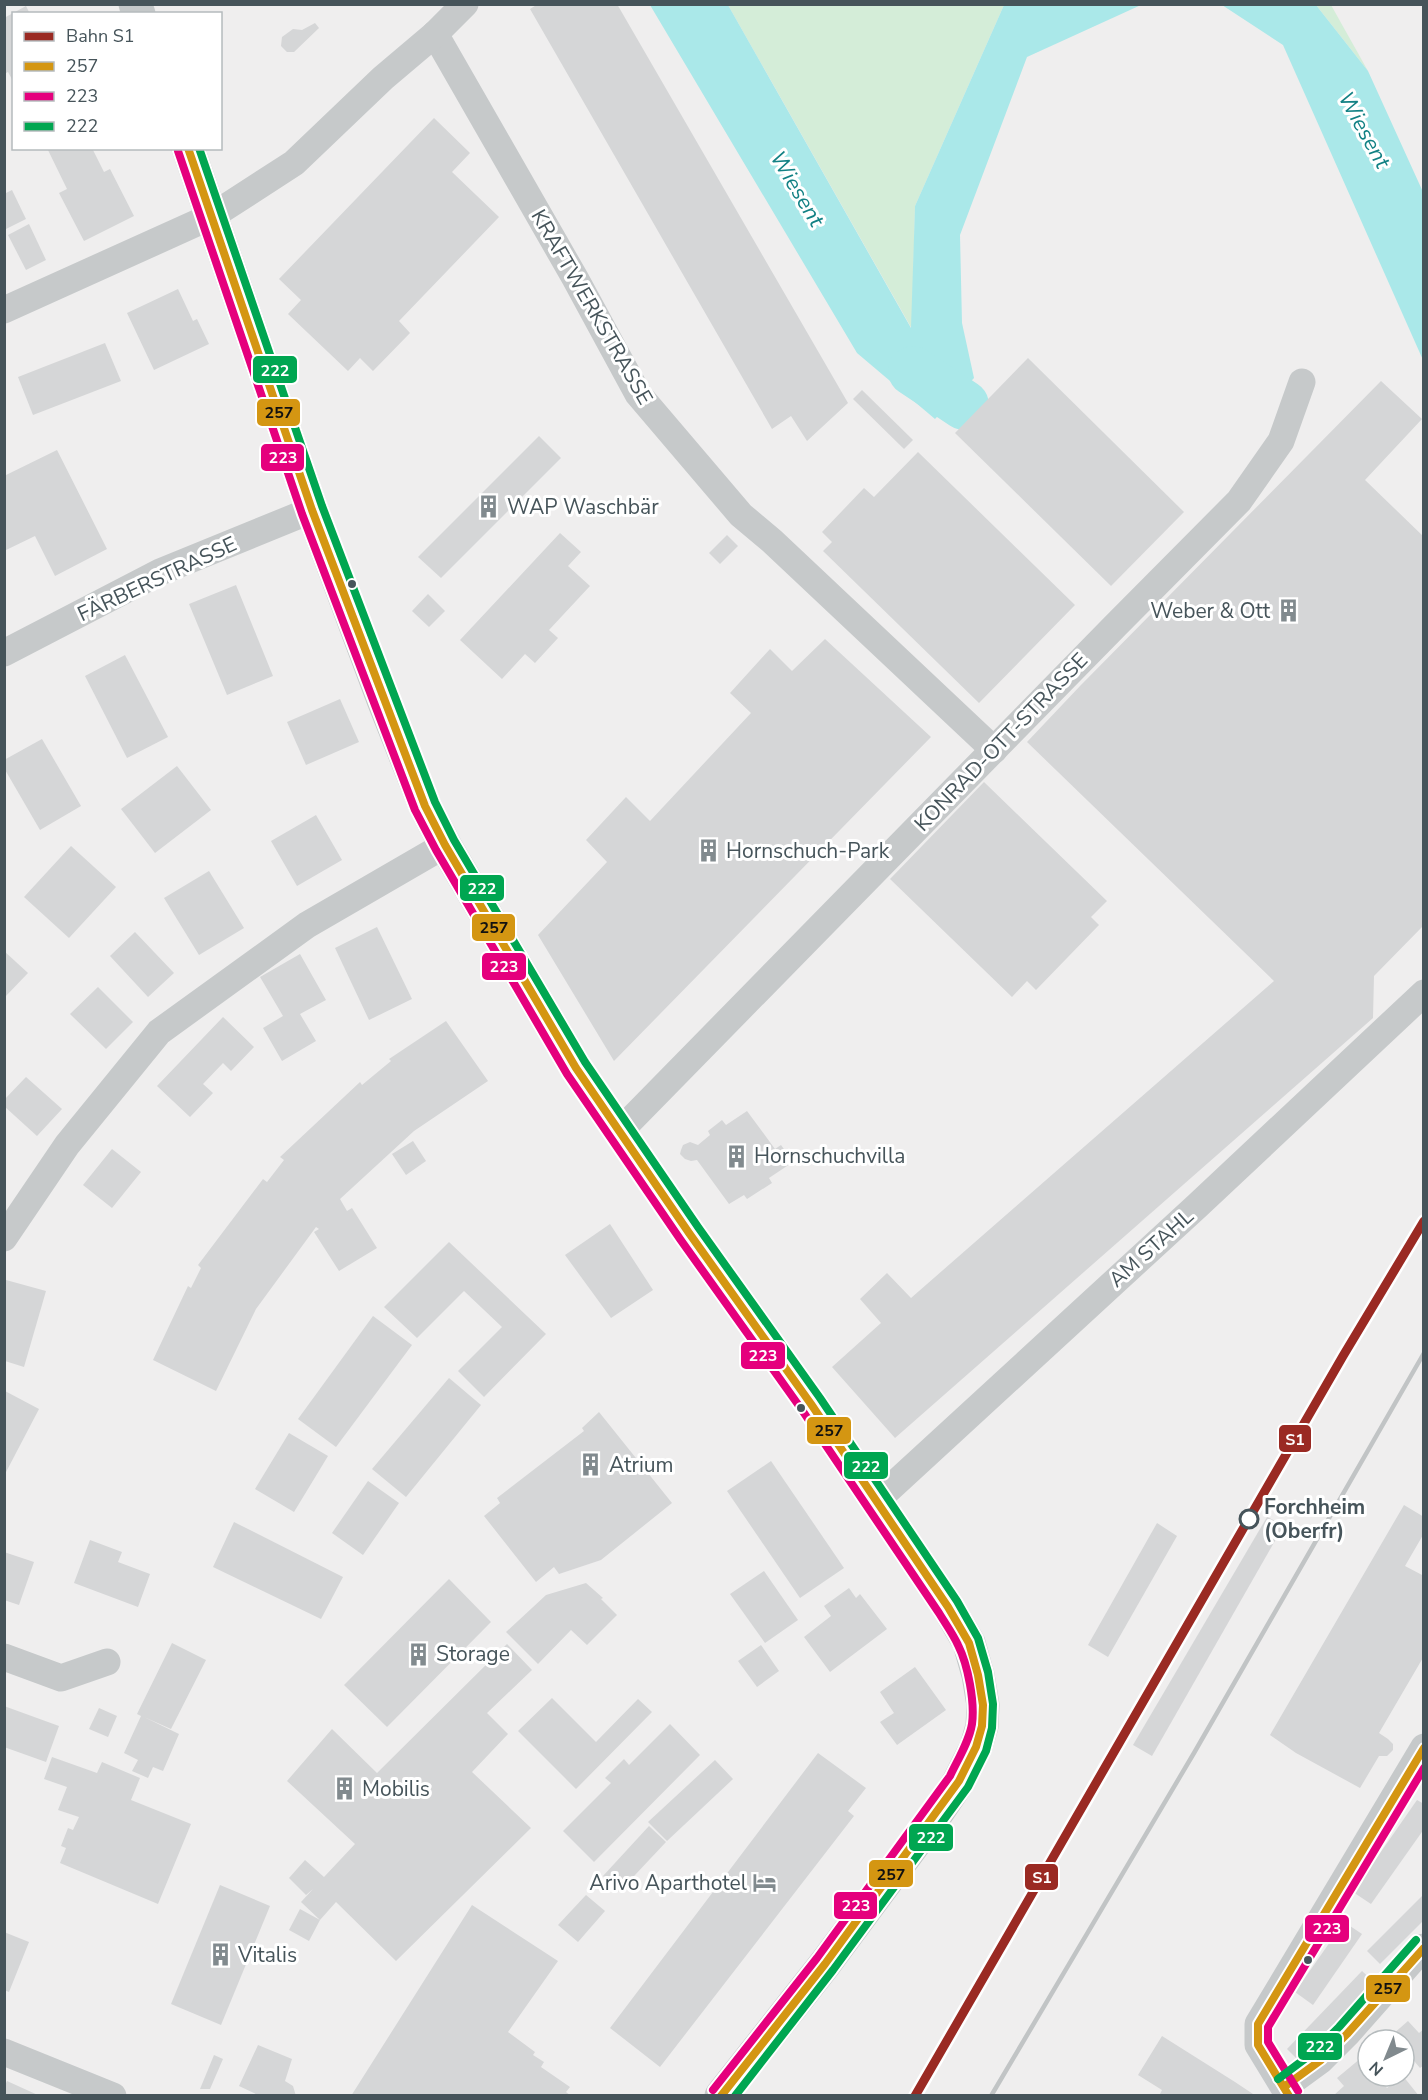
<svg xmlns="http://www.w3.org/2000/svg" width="1428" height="2100" font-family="'Nunito Sans',sans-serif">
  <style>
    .green { fill: #d4edd8 }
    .water { fill: #aae8e9 }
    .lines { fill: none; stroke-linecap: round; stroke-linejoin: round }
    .river { stroke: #aae8e9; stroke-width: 50 }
    .building { fill: #d5d6d7 }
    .minor { stroke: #c6c9ca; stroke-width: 27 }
    .major { stroke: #c4c8c9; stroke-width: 33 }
    .rail { stroke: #c1c4c5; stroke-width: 4.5 }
    .bus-1-casing { stroke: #fff; stroke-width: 12 }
    .bus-2-casing { stroke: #fff; stroke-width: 12 }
    .bus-3-casing { stroke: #fff; stroke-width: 12 }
    .bus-1 { stroke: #d49612; stroke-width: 8 }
    .bus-2 { stroke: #e5007d; stroke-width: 8 }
    .bus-3 { stroke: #00a651; stroke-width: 8 }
    .rail-1-casing { stroke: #fff; stroke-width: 14 }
    .rail-1 { stroke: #9a2a23; stroke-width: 9 }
    .bus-dot { fill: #46545a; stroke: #fff; stroke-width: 2 }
    .stop-dot { fill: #fff; stroke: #46545a; stroke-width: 3 }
    .labels { text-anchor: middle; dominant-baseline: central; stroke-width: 6; stroke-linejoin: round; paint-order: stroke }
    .street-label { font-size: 21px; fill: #46545a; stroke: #fff }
    .poi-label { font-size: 21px; fill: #46545a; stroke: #fff; text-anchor: start }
    .stop-label { font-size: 21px; font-weight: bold; fill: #46545a; stroke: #fff; text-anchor: start }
    .water-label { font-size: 22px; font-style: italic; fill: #128184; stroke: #fff }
    .line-badge { stroke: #fff; stroke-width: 2 }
    .badge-label { font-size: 16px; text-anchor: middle; font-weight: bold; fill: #fff }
    .pale-badge-label { font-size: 16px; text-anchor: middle; font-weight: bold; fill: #111 }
  </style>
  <rect width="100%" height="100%" fill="#efeeee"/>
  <g class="green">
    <polygon points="728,5 1004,5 915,206 912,329"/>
    <polygon points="1316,5 1331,5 1368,71"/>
  </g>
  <g class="water">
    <polygon points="650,5 728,5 911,328 915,206 1004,5 1141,5 1027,57 960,235 962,323 974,378 935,419 857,353"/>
    <polygon points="1222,5 1316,5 1368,71 1423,192 1423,360 1283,45"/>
  </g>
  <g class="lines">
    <polyline class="river" points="913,371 964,405"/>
  </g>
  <g class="building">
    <polygon points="538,4 617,4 848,403 807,441 791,416 772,429 530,9"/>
    <polygon points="26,6 30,14 14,14 14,83 8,72 4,74 4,18"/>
    <polygon points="315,23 319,28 294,52 287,52 281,46 282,37 293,29 302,30"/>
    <polygon points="434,118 470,153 452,172 499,217 399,321 410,333 373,371 360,358 348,371 288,314 301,300 279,279"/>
    <polygon points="47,148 92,148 104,172 110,169 134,216 84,241 59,193 67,189"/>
    <polygon points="12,190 26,219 4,230 4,194"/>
    <polygon points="29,224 46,260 26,270 8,235"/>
    <polygon points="178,289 193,321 197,319 209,344 154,370 127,313"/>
    <polygon points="105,343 121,381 33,415 18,377"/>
    <polygon points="1028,358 1184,512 1111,586 955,433"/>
    <polygon points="1381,381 1422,419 1365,480 1424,537 1424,925 1374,976 1373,1018 895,1438 832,1367 881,1323 860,1299 887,1273 911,1298 1274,981 1027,742 1080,686"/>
    <polygon points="862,390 913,440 904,449 853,399"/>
    <polygon points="539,436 561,458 441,578 418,557"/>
    <polygon points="57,450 107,549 55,576 35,536 4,551 4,476"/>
    <polygon points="918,452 1075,605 979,703 823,551 832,542 822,532 864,488 874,497"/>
    <polygon points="560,533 581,552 568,566 590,586 549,630 558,638 535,663 525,654 502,679 460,640"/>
    <polygon points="727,535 738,546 720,564 709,553"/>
    <polygon points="236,585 273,676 227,695 189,604"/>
    <polygon points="428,594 445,611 429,627 412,611"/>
    <polygon points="825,639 931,737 614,1061 538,935 607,862 586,840 626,797 650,821 751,713 730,693 770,649 792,671"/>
    <polygon points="125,655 168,737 127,758 85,676"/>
    <polygon points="340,699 359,742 306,765 287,722"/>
    <polygon points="42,739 81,806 40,830 4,768 4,760"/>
    <polygon points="177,766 211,810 155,853 121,809"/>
    <polygon points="984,782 1107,901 1091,917 1099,925 1036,990 1027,981 1012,997 890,879"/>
    <polygon points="316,815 342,860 297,886 271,841"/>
    <polygon points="71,846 116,887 69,938 24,897"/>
    <polygon points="209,871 244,928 199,955 164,898"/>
    <polygon points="377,927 412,999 369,1020 335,948"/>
    <polygon points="135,932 174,973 148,997 110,956"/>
    <polygon points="4,951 28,973 4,998"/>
    <polygon points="300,954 326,1000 300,1014 316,1041 282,1061 263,1028 283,1016 260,977"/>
    <polygon points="98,987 133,1022 106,1049 70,1014"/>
    <polygon points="223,1017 254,1047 231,1071 223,1063 203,1084 213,1093 190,1117 157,1086"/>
    <polygon points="446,1021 488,1081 414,1131 340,1199 347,1211 352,1208 377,1248 339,1271 314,1232 319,1229 316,1227 256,1309 216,1391 153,1360 188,1286 191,1288 201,1268 198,1265 263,1179 267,1182 284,1160 280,1157 360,1082 362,1085 391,1061 389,1059"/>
    <polygon points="26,1077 62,1109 37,1136 4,1106 4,1100"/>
    <polygon points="747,1111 775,1149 781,1145 793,1162 769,1178 772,1183 747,1199 744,1195 729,1204 697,1160 691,1161 685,1159 680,1154 681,1150 683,1145 690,1142 698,1145 710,1135 708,1131 722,1120 726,1125"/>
    <polygon points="413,1141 426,1161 406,1175 392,1154"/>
    <polygon points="112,1149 141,1172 112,1208 83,1185"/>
    <polygon points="610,1224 653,1290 611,1318 565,1255"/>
    <polygon points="449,1242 546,1334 484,1397 458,1371 502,1327 464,1291 417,1338 384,1307"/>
    <polygon points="6,1280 46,1291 24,1367 5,1361 5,1286"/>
    <polygon points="373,1316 412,1345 336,1447 298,1419"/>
    <polygon points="449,1378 481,1405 406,1497 372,1469"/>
    <polygon points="5,1391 39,1409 5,1474"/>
    <polygon points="599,1412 672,1503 601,1560 559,1574 554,1567 536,1582 484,1516 500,1503 497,1498 584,1431 582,1428"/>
    <polygon points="289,1433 328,1456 294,1512 255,1489"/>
    <polygon points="771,1461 844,1568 800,1598 727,1491"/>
    <polygon points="368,1481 399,1503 363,1555 332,1533"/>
    <polygon points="1404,1505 1424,1517 1423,1535 1405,1566 1424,1576 1424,1656 1379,1733 1388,1739 1393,1744 1393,1750 1387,1756 1379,1756 1360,1788 1296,1753 1270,1735"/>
    <polygon points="1267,1517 1284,1525 1152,1756 1133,1745"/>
    <polygon points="234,1522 343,1577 321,1619 213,1567"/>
    <polygon points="1157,1523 1177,1536 1108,1657 1088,1645"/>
    <polygon points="90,1540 122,1552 118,1562 150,1574 138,1607 74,1583"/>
    <polygon points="4,1552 34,1562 19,1605 4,1600"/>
    <polygon points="764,1571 798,1620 765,1643 730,1594"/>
    <polygon points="449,1579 491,1622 387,1727 344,1685"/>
    <polygon points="586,1583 603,1598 601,1599 617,1615 587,1645 571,1630 538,1664 506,1632 546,1595"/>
    <polygon points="849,1588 856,1598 860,1594 887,1629 830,1672 804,1637 831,1616 824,1606"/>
    <polygon points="172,1643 206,1660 171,1729 144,1717 179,1734 163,1771 153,1767 148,1778 132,1771 138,1760 124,1753 141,1716 137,1714"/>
    <polygon points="507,1644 532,1670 487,1713 508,1734 472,1772 531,1828 396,1961 336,1902 320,1920 309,1941 289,1930 300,1909 320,1920 301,1902 313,1889 306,1895 289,1878 305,1860 324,1877 355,1844 287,1781 332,1729 377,1773"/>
    <polygon points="761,1645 779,1671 757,1687 738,1661"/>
    <polygon points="915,1667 946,1710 897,1745 880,1722 894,1713 880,1692"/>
    <polygon points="552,1698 596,1742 638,1699 652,1712 576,1789 518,1731"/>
    <polygon points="4,1706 59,1726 46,1762 4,1747"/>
    <polygon points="99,1708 117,1716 108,1737 89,1729"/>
    <polygon points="670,1724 700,1755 594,1862 563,1831 611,1783 605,1778 624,1759 629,1765"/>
    <polygon points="818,1753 866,1788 848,1811 854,1816 660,2067 610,2028"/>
    <polygon points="52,1757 97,1773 102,1762 140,1778 131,1800 191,1824 158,1904 60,1863 66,1848 61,1846 68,1828 73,1830 79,1817 58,1810 67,1787 44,1779"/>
    <polygon points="715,1760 733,1779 667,1841 648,1822"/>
    <polygon points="1417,1800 1424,1804 1424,1829 1371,1904 1353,1892"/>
    <polygon points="649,1826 666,1842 619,1892 603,1876"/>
    <polygon points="220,1885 270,1906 221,2025 171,2004"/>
    <polygon points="1424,1894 1424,1920 1380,1964 1367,1951"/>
    <polygon points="586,1895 605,1911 578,1942 558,1925"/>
    <polygon points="472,1905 558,1961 508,2032 535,2052 533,2055 544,2062 541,2067 570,2087 566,2092 571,2096 351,2096"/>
    <polygon points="1344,1922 1362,1934 1313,2005 1295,1992"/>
    <polygon points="4,1932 29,1942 9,1992 4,1990"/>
    <polygon points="1362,1971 1375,1983 1299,2061 1287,2049"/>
    <polygon points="1408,2021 1419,2033 1424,2029 1424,2065 1420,2068 1404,2049 1404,2040 1397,2040 1392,2035"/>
    <polygon points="1162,2036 1235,2082 1256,2096 1159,2096 1162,2090 1138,2075"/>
    <polygon points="258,2045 292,2059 285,2081 293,2086 296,2096 260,2096 239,2086"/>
    <polygon points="214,2055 223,2059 210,2089 200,2089"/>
    <polygon points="1361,2058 1368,2066 1368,2076 1377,2076 1387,2088 1403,2076 1419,2096 1333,2096 1344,2086 1337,2078"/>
    <polygon points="7,2081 40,2096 4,2096 4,2088"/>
  </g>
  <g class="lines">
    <g class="minor">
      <polyline points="435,34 575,278 638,394 741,515 772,541 994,750"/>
      <polyline points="4,310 212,216 294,163 383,78 435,34 465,4"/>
      <polyline points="4,653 160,572 312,510"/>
      <polyline points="619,1132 1115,626 1239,501 1281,441 1302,382"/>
      <polyline points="4,1238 67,1145 159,1032 307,925 445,845"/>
      <polyline points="876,1501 1197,1206 1424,993"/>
      <polyline points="4,1657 61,1678 107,1662"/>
      <polyline points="4,2052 113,2096"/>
      <polyline points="1284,2087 1321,2060 1347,2034 1424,1947"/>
      <polyline points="1289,2096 1258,2045 1258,2024 1424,1747"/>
    </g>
    <g class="major">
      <polyline points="135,4 139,14"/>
      <polyline points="188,148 312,510 383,700 425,806 445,845 576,1068 689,1233 811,1404 948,1607 969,1643 978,1675 983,1705 982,1726 976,1747 959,1781 938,1812 825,1964 721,2096"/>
    </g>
    <polyline class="rail" points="991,2096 1194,1753 1424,1353"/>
    <defs>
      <g id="bus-1">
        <polyline points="188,148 312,510 425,806 445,845 576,1068 689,1233 811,1404 948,1607 969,1643 978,1675 983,1705 982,1726 976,1747 959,1781 825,1964 721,2096"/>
        <polyline points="1284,2087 1321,2060 1347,2034 1424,1948"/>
        <polyline points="1289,2096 1258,2045 1258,2024 1424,1748"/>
      </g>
      <g id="bus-2">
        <path d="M178,151L302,514L415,810L436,850L567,1074L680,1239L802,1410L939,1613C945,1623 953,1634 958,1645C968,1665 975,1702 972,1724C969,1742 958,1759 950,1776L817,1958L713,2090"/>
        <polyline points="1298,2091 1268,2042 1268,2027 1424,1768"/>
      </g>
      <g id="bus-3">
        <polyline points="199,148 322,506 435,802 454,840 585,1062 698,1227 820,1398 957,1601 978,1638 988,1672 993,1704 992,1728 986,1751 968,1787 833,1970 735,2096"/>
        <polyline points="1278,2079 1314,2052 1339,2027 1416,1940"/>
      </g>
    </defs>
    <use href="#bus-1" class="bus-1-casing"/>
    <use href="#bus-2" class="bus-2-casing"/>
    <use href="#bus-3" class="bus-3-casing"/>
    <use href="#bus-1" class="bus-1"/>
    <use href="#bus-2" class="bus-2"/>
    <use href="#bus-3" class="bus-3"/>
    <defs>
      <polyline id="rail-1" points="915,2096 1343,1356 1424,1221"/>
    </defs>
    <use href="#rail-1" class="rail-1-casing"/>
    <use href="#rail-1" class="rail-1"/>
  </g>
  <defs>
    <symbol id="building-bare" viewBox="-9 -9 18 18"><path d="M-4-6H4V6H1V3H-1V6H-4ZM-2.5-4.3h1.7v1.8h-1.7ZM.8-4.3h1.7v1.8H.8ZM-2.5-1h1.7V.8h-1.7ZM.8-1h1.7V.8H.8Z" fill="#818a8e" stroke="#fff" stroke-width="2.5" paint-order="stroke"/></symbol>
    <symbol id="hotel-bare" viewBox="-9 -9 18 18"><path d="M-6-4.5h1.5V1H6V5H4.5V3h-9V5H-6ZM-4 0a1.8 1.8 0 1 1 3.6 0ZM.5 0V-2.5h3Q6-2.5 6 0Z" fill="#818a8e" stroke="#fff" stroke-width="2.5" paint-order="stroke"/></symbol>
  </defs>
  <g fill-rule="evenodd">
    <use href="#building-bare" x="472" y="490" width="33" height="33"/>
    <use href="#building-bare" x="1272" y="594" width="33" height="33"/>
    <use href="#building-bare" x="692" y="834" width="33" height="33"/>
    <use href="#building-bare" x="720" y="1140" width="33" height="33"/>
    <use href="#building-bare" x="574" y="1448" width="33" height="33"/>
    <use href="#building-bare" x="402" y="1638" width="33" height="33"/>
    <use href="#building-bare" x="328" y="1772" width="33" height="33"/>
    <use href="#hotel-bare" x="748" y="1866" width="33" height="33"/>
    <use href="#building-bare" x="204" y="1938" width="33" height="33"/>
  </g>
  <g class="bus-dot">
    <circle cx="352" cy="584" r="5"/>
    <circle cx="801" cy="1408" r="5"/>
    <circle cx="1308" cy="1960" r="5"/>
  </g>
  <circle class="stop-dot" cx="1249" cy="1519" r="9"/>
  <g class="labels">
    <g class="street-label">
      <text transform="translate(592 307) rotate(60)">KRAFTWERKSTRASSE</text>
      <text transform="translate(157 579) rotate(-25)">FÄRBERSTRASSE</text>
      <text transform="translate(1001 742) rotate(-46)">KONRAD-OTT-STRASSE</text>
      <text transform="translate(1151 1248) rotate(-42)">AM STAHL</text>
    </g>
    <g class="poi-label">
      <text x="507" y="507">WAP Waschbär</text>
      <text x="1270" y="611" text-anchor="end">Weber &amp; Ott</text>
      <text x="726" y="851">Hornschuch-Park</text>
      <text x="754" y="1156">Hornschuchvilla</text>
      <text x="609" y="1465">Atrium</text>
      <text x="436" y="1654">Storage</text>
      <text x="362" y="1789">Mobilis</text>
      <text x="747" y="1883" text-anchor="end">Arivo Aparthotel</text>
      <text x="238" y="1955">Vitalis</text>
    </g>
    <g class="stop-label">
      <text x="1264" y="1507">Forchheim<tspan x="1264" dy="24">(Oberfr)</tspan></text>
    </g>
    <g class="water-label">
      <text transform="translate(1364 130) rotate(61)">Wiesent</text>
      <text transform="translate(797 189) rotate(59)">Wiesent</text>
    </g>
  </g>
  <g class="line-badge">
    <rect x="252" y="355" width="46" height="29" rx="6" fill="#00a651"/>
    <rect x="256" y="398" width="45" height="29" rx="6" fill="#d49612"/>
    <rect x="260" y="443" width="45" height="29" rx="6" fill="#e5007d"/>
    <rect x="459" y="874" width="46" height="28" rx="6" fill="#00a651"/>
    <rect x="471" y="913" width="45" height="29" rx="6" fill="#d49612"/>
    <rect x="481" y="952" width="46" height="29" rx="6" fill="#e5007d"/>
    <rect x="740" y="1341" width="46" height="29" rx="6" fill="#e5007d"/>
    <rect x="806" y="1416" width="46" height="29" rx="6" fill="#d49612"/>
    <rect x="1278" y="1424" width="34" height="29" rx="6" fill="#9a2a23"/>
    <rect x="843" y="1451" width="46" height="29" rx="6" fill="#00a651"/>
    <rect x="908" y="1823" width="46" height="29" rx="6" fill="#00a651"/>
    <rect x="868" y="1859" width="46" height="29" rx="6" fill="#d49612"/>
    <rect x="1024" y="1863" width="35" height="28" rx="6" fill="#9a2a23"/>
    <rect x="833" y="1891" width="45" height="29" rx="6" fill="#e5007d"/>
    <rect x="1304" y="1914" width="46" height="29" rx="6" fill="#e5007d"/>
    <rect x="1365" y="1974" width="46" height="29" rx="6" fill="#d49612"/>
    <rect x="1297" y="2032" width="46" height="29" rx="6" fill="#00a651"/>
  </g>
  <g class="badge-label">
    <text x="275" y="376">222</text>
    <text x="283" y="463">223</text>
    <text x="482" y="894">222</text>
    <text x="504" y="972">223</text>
    <text x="763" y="1361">223</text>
    <text x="1295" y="1445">S1</text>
    <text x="866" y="1472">222</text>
    <text x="931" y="1843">222</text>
    <text x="1042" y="1883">S1</text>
    <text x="856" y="1911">223</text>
    <text x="1327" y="1934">223</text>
    <text x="1320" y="2052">222</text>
  </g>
  <g class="pale-badge-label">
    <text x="279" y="418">257</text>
    <text x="494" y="933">257</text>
    <text x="829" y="1436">257</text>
    <text x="891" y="1880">257</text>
    <text x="1388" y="1994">257</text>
  </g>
  <rect width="1428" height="2100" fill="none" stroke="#46545a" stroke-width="12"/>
  <rect x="12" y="12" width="210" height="138" fill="#ffffff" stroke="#b5bbbd" stroke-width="1.5"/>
  <rect x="24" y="32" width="30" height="9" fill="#9a2a23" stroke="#b5bbbd" stroke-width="1.5"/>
  <text x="66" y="42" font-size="18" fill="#46545a">Bahn S1</text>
  <rect x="24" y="62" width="30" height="9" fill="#d49612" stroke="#b5bbbd" stroke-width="1.5"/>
  <text x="66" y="72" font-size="18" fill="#46545a">257</text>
  <rect x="24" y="92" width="30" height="9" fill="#e5007d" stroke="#b5bbbd" stroke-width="1.5"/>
  <text x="66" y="102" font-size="18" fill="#46545a">223</text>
  <rect x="24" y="122" width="30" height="9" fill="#00a651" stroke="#b5bbbd" stroke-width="1.5"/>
  <text x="66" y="132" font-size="18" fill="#46545a">222</text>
  <g transform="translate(1386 2058) rotate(223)"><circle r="28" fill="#ffffff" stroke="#b5bbbd" stroke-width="1.5"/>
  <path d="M0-4.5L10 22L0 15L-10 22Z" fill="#818a8e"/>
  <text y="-9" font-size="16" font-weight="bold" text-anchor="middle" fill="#46545a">N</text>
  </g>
</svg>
